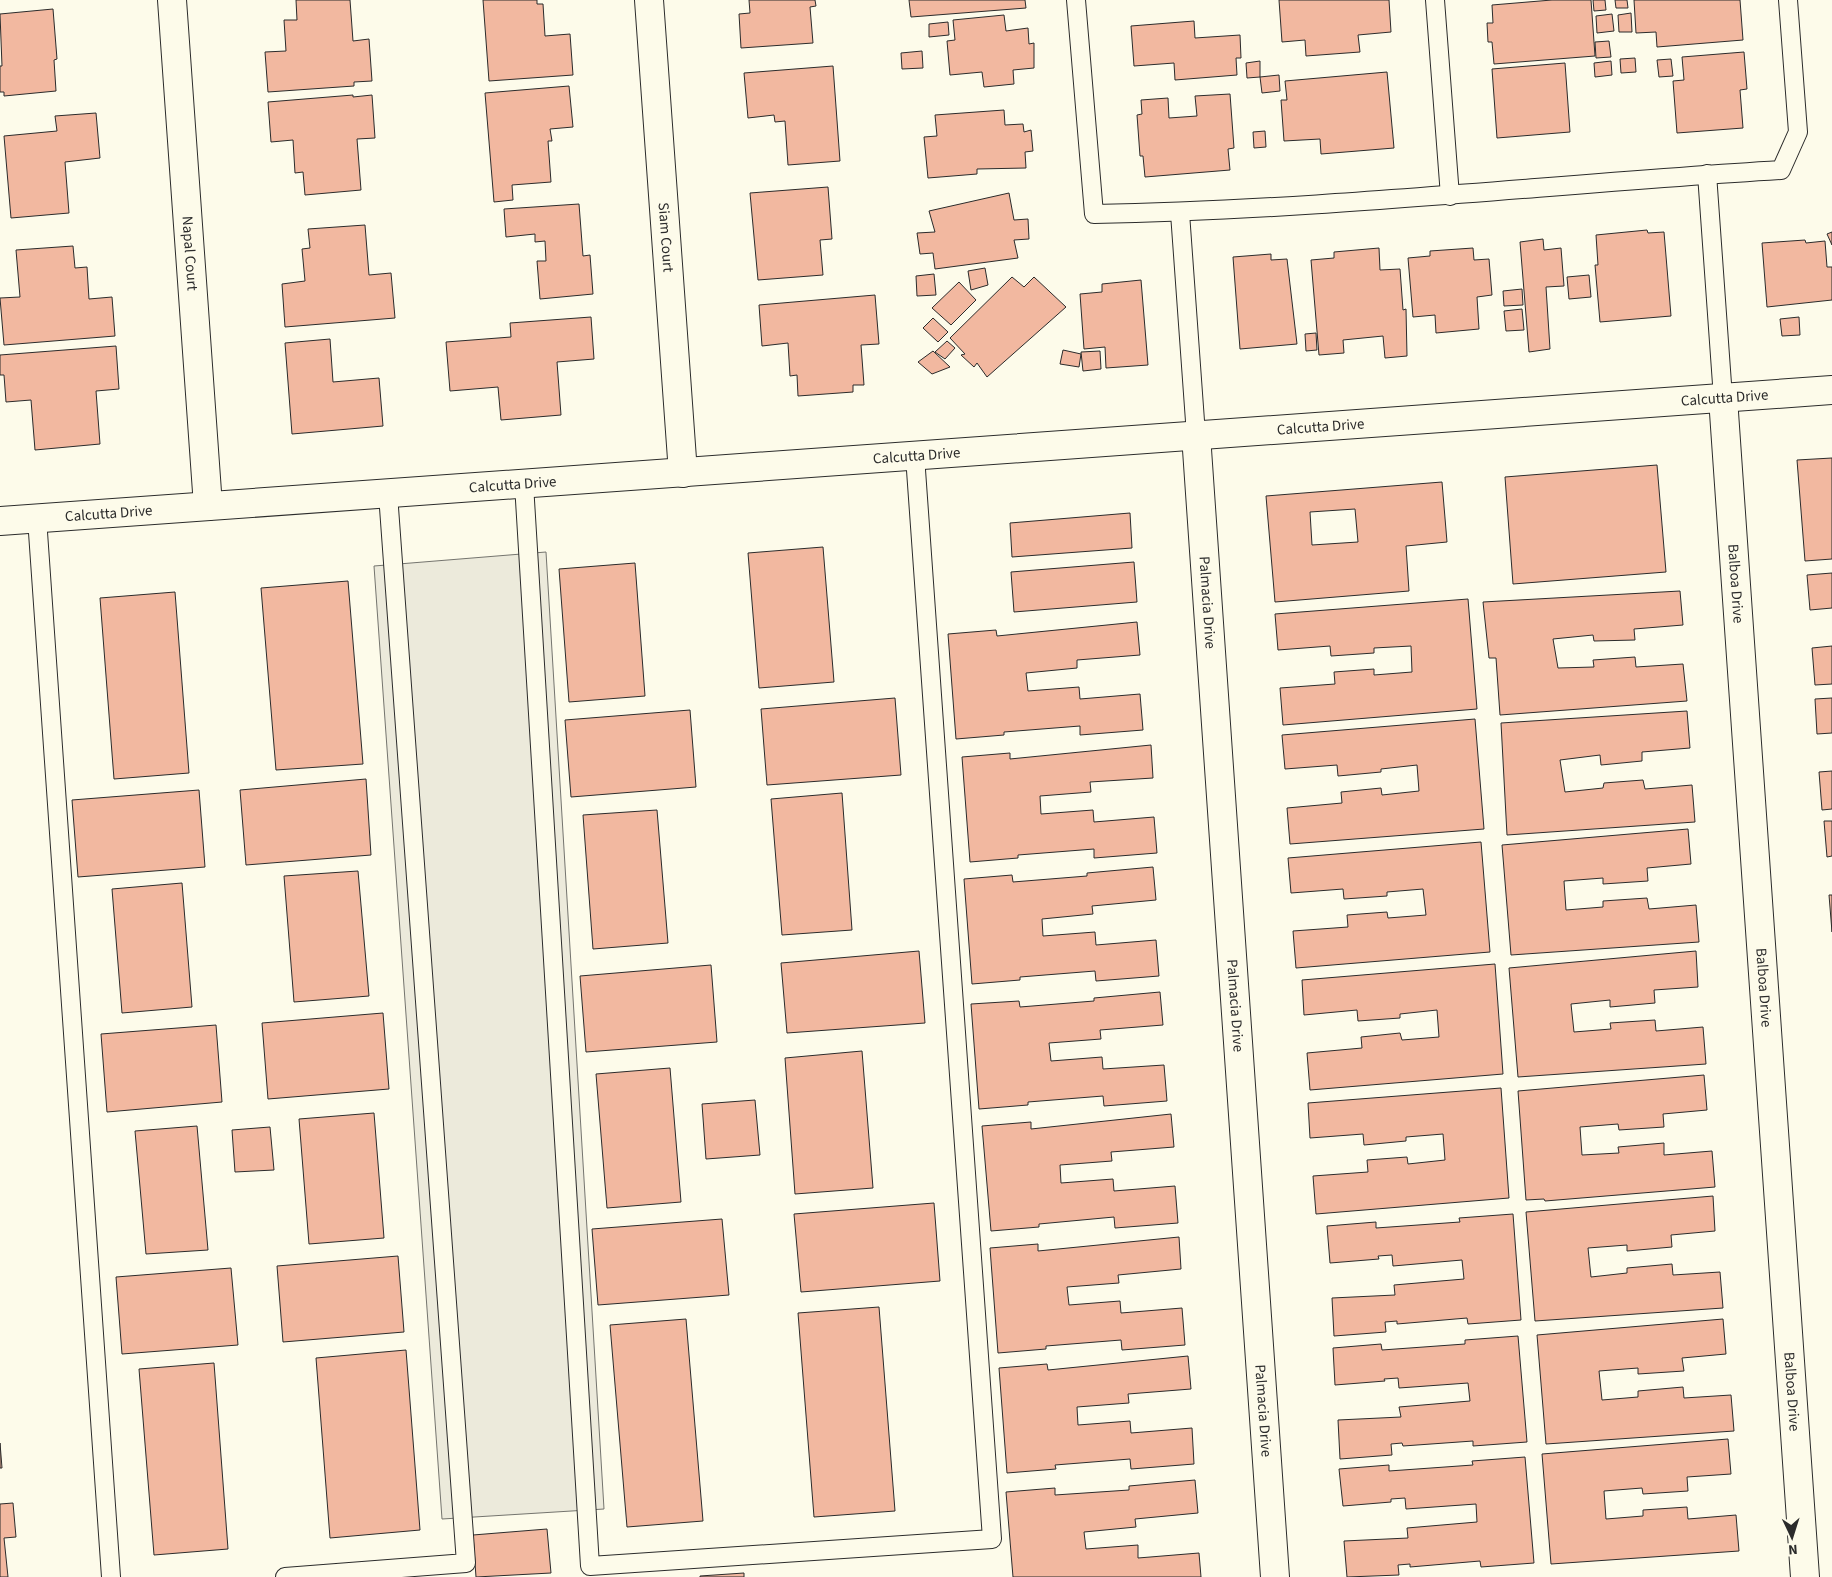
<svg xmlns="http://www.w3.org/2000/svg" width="1832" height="1577" font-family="'Source Sans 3',sans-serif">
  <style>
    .parking { fill: #eceadb; stroke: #74746e }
    .building { fill: #f2b8a0; stroke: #2b2b2b; fill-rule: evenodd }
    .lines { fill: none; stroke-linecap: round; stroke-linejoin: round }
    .lane-casing { stroke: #2b2b2b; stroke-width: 20 }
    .street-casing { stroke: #2b2b2b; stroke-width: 30 }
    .lane { stroke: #fdfbea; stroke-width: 18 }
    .street { stroke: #fdfbea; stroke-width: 28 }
    .labels { text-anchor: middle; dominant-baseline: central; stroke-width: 4; stroke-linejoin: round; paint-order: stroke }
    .street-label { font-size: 15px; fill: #2b2b2b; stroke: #fdfbea }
  </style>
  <rect width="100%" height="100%" fill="#fdfbea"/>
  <polygon class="parking" points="546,552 604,1509 442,1519 374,566"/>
  <g class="building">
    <polygon points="296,0 350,0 353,41 369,39 372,81 354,82 354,86 268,92 265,52 286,51 284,20 297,20"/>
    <polygon points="483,0 537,0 537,4 543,4 545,36 570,34 573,75 489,81"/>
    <polygon points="749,0 815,0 816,6 810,7 813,43 741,48 739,14 750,13"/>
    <polygon points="909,0 1025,0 1026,8 911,17"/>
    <polygon points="1279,0 1389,0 1391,32 1358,35 1360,52 1306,56 1305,40 1282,42"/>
    <polygon points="1552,0 1591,0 1595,56 1494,64 1492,42 1488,42 1487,23 1493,23 1492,5"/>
    <polygon points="1593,0 1605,0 1606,10 1594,11"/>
    <polygon points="1615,0 1627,0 1628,8 1616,8"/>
    <polygon points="1634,0 1740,0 1743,40 1657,47 1656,32 1636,33"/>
    <polygon points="53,9 57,59 54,60 56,91 4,96 4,92 0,92 0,66 2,66 0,14"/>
    <polygon points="1631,13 1632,32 1619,32 1618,15"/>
    <polygon points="1612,14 1614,31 1597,33 1596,16"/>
    <polygon points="1004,15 1006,31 1028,28 1029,44 1034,43 1034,68 1013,70 1014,84 984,87 982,72 950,75 947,41 955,40 953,20"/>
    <polygon points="1194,21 1195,38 1240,35 1241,58 1236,58 1237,75 1175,80 1174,63 1134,66 1131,26"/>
    <polygon points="948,22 949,35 929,37 929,24"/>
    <polygon points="1609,41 1611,57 1596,58 1595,42"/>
    <polygon points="922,51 923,68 902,69 901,53"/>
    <polygon points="1744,52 1747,89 1740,90 1743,128 1677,133 1673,81 1684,80 1682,57"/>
    <polygon points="1635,58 1636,72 1621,73 1620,59"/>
    <polygon points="1671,59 1673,76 1659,77 1657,60"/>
    <polygon points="1260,61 1260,77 1247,78 1246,63"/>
    <polygon points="1611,61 1612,75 1595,77 1594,63"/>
    <polygon points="1565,63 1570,132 1497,138 1492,69"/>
    <polygon points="833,66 840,161 788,165 785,121 775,122 774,115 748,118 744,73"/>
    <polygon points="1387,72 1394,148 1321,154 1320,139 1284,141 1281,100 1287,100 1285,81"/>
    <polygon points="1279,75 1280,91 1262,93 1260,77"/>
    <polygon points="569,86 573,127 550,129 552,141 548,141 551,182 512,185 513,200 494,202 485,93"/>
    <polygon points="1230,94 1234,148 1228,149 1230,170 1145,177 1143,156 1140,156 1137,115 1142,114 1141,100 1168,98 1169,118 1197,116 1195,96"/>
    <polygon points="353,95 353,97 372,95 375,138 357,139 361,190 305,195 303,172 295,173 293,140 271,142 268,102"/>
    <polygon points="1004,110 1005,125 1023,124 1024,132 1031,130 1033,151 1025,152 1026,168 977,169 977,174 928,178 924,137 937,136 935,115"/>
    <polygon points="96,113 100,158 65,162 69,213 11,218 4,136 57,131 55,116"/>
    <polygon points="1265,131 1266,147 1254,148 1253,132"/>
    <polygon points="828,187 832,239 820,240 823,275 758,280 750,193"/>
    <polygon points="1009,193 1014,220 1028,219 1029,239 1014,240 1018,258 935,269 933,253 920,254 917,233 935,232 929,211"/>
    <polygon points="579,204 583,256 590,255 593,294 540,299 537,261 546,261 545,241 535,242 535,234 506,237 504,209"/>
    <polygon points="365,225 369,275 391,273 395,318 285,327 282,284 305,281 302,249 310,248 308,229"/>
    <polygon points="1647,230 1648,233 1664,232 1671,316 1600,322 1595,265 1598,265 1596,235"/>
    <polygon points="1832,232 1832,245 1827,234"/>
    <polygon points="1543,239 1544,250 1561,248 1564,286 1546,287 1550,349 1529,352 1520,242"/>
    <polygon points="1805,240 1806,243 1825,241 1827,267 1832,267 1832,300 1767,307 1762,243"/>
    <polygon points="73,246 75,268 87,267 89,299 112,297 115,336 4,345 0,298 20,297 16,250"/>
    <polygon points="1379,248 1380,270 1400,269 1403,310 1406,309 1407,356 1385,358 1383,336 1343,340 1344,353 1319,355 1311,260 1334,258 1334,252"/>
    <polygon points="1473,248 1474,260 1489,259 1492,295 1477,297 1479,329 1436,333 1435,315 1413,317 1408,258 1430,256 1430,251"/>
    <polygon points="1271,254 1271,260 1287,259 1297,344 1240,349 1233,257"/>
    <polygon points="985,268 988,285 971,290 968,271"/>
    <polygon points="934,274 936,295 917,296 916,276"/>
    <polygon points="1589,275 1591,297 1569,299 1567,277"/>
    <polygon points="1012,277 1024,287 1034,277 1066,307 987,377 977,363 974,367 961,355 965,354 950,338"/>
    <polygon points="1141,280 1148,365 1106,368 1105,347 1084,349 1080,294 1102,292 1102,284"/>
    <polygon points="959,282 976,300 951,325 932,308"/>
    <polygon points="1522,289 1523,305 1504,306 1503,291"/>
    <polygon points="875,295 879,344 861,345 864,385 853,385 853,392 798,396 797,375 790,376 788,343 762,346 759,305"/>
    <polygon points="1522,309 1524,330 1506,331 1504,311"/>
    <polygon points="591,317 594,359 557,362 561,415 501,420 498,387 450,391 446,342 511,337 510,323"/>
    <polygon points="1799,317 1800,335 1782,336 1780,319"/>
    <polygon points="933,318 948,332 938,342 923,328"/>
    <polygon points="1316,333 1317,350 1306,351 1305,334"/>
    <polygon points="330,339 333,382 379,378 383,426 292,434 285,343"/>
    <polygon points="947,341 955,348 945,359 935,352"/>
    <polygon points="116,346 119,389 96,391 100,444 35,450 31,400 6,402 4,375 0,375 0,355"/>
    <polygon points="1063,350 1081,354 1079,367 1060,364"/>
    <polygon points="933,351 950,367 932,374 918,362"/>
    <polygon points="1100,351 1101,369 1083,371 1081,352"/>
    <polygon points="1832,458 1832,559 1805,561 1797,460"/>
    <polygon points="1657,465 1666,572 1513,584 1505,477"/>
    <path d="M1442,482L1447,542L1406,546L1409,591L1275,602L1266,496ZM1355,509L1358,542L1312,545L1310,512Z"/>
    <polygon points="1130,513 1132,548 1012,557 1010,523"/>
    <polygon points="823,547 834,682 759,688 748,553"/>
    <polygon points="1134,562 1137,602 1014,612 1011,572"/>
    <polygon points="635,563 645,696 569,702 559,569"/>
    <polygon points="1832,573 1832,608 1810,610 1807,575"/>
    <polygon points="348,581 363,764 276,770 261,588"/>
    <polygon points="1680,591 1683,625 1634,629 1635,640 1594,641 1593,635 1553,639 1558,668 1594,667 1593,660 1635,657 1636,667 1683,664 1687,701 1500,715 1496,658 1489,658 1483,602"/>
    <polygon points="175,592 189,773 114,779 100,598"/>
    <polygon points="1468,599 1477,709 1283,725 1280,688 1335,684 1334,672 1374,669 1374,675 1412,672 1411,646 1374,648 1374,653 1331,656 1330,646 1278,650 1275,614"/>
    <polygon points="1137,622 1140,655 1077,660 1077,668 1026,673 1028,691 1079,687 1080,699 1140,694 1143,730 1080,735 1080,726 1004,732 1004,735 956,739 948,634 996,630 997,636"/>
    <polygon points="1832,646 1832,684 1815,685 1812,648"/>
    <polygon points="895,698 901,775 767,785 761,709"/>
    <polygon points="1832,698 1832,733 1817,734 1815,699"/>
    <polygon points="690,710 696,787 571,797 565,720"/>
    <polygon points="1687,711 1690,748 1642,752 1642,761 1601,765 1600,755 1560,760 1565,792 1603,788 1604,783 1643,780 1645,789 1692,785 1695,822 1507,835 1501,723"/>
    <polygon points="1475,719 1484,829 1290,844 1287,808 1342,803 1341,792 1381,788 1382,795 1419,791 1417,765 1381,769 1381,772 1338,776 1337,765 1285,769 1282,735"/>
    <polygon points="1151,745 1153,778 1090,782 1091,792 1040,796 1041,814 1093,810 1094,822 1154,817 1157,853 1094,858 1094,849 1018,855 1018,858 970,862 962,757 1010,753 1010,759"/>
    <polygon points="1832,771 1832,809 1822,810 1819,772"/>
    <polygon points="366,779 371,855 246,865 240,790"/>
    <polygon points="199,790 205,867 78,877 72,800"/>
    <polygon points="842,793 852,930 782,935 771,799"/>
    <polygon points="657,810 668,943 593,949 583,815"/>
    <polygon points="1824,821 1832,821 1832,856 1827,857"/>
    <polygon points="1688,829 1691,864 1647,868 1648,881 1603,884 1603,878 1564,881 1566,910 1603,907 1603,901 1647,898 1649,909 1696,905 1699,942 1511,955 1502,845"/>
    <polygon points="1481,842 1490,952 1296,968 1293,931 1348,927 1347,915 1387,912 1388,918 1426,915 1423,889 1387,892 1387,896 1344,899 1343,889 1291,893 1288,858"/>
    <polygon points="1153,867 1156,900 1092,906 1093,914 1042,919 1043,936 1095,932 1096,945 1156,940 1159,976 1096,981 1095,971 1020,977 1020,980 972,984 964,879 1012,875 1013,882 1087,876 1087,873"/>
    <polygon points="358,871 369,996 294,1002 284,876"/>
    <polygon points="182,883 192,1007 122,1013 112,889"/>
    <polygon points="1829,895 1832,895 1832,932"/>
    <polygon points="919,951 925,1023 787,1033 781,963"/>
    <polygon points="1696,951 1698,987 1654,990 1655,1003 1610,1007 1610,1000 1571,1004 1574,1032 1611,1029 1610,1023 1655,1020 1656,1031 1703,1027 1706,1064 1518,1077 1509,968"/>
    <polygon points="1495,964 1503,1074 1310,1090 1307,1053 1362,1048 1361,1037 1400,1033 1402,1040 1439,1037 1437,1010 1400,1014 1400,1018 1358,1021 1357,1010 1304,1015 1302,980"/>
    <polygon points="711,965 717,1042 586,1052 580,976"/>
    <polygon points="1160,992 1163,1025 1100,1030 1101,1039 1049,1043 1051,1061 1102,1057 1103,1069 1164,1065 1167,1101 1104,1106 1103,1096 1028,1102 1028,1105 979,1109 971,1004 1019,1001 1020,1007 1094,1001 1094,998"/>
    <polygon points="383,1013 389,1089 268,1099 262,1023"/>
    <polygon points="216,1025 222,1102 107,1112 101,1034"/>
    <polygon points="862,1051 873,1188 795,1194 785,1058"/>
    <polygon points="670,1068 681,1202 607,1208 596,1074"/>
    <polygon points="1704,1075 1707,1110 1663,1114 1664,1127 1619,1130 1618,1124 1580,1127 1582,1155 1619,1153 1618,1147 1664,1143 1664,1155 1712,1151 1715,1187 1545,1201 1544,1199 1526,1200 1518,1091"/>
    <polygon points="1501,1088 1509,1198 1316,1214 1313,1176 1368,1172 1367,1160 1407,1157 1408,1164 1445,1160 1443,1134 1406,1137 1406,1141 1364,1145 1363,1134 1310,1138 1308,1103"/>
    <polygon points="755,1100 760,1155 706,1159 702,1104"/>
    <polygon points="374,1113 384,1238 309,1244 299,1119"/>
    <polygon points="1171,1114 1174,1147 1111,1152 1112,1161 1060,1165 1061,1183 1113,1179 1114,1191 1175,1186 1178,1223 1115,1228 1114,1217 1039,1224 1039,1227 991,1231 982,1126 1031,1122 1031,1129"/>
    <polygon points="197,1126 208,1250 146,1254 135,1131"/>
    <polygon points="270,1127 274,1170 235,1172 232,1130"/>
    <polygon points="1713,1196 1715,1231 1671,1235 1672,1247 1627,1251 1627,1245 1588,1248 1591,1277 1627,1273 1627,1268 1672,1264 1673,1275 1720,1272 1723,1308 1535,1321 1526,1212"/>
    <polygon points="934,1203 940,1281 801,1292 794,1214"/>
    <polygon points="1513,1214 1521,1320 1468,1324 1467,1318 1397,1324 1397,1321 1385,1322 1386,1332 1334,1336 1332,1298 1395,1295 1394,1285 1464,1279 1462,1260 1393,1266 1392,1255 1378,1256 1379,1259 1330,1263 1327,1226 1376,1222 1376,1228 1460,1222 1459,1218"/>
    <polygon points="722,1219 729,1295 598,1305 592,1229"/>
    <polygon points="1179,1237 1181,1269 1118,1275 1119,1283 1067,1287 1069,1305 1120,1301 1121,1313 1182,1308 1185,1345 1122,1350 1121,1340 1046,1346 1046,1349 998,1353 990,1248 1038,1244 1038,1251"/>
    <polygon points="398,1256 404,1332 283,1342 277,1266"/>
    <polygon points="231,1268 238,1345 122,1354 116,1277"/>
    <polygon points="879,1307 895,1511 814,1517 798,1313"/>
    <polygon points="686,1319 703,1521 627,1527 610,1325"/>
    <polygon points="1723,1319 1726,1354 1682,1358 1684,1371 1638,1374 1638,1368 1599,1371 1602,1400 1638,1397 1638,1391 1683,1387 1684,1398 1731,1395 1734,1431 1546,1444 1537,1335"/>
    <polygon points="1518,1336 1527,1442 1473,1446 1473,1441 1403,1446 1402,1443 1391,1444 1392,1455 1340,1459 1338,1420 1401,1417 1399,1407 1470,1401 1468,1383 1399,1388 1398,1378 1384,1379 1385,1381 1335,1385 1333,1348 1381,1344 1382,1350 1465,1344 1465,1340"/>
    <polygon points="406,1350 420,1530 330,1538 316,1358"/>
    <polygon points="1188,1356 1191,1389 1128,1394 1129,1403 1077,1407 1078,1425 1130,1421 1131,1433 1192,1428 1194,1464 1131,1469 1130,1459 1055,1465 1056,1469 1007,1473 999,1368 1047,1364 1048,1370"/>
    <polygon points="214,1363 228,1549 154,1555 139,1369"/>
    <polygon points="1728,1439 1731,1474 1687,1477 1688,1491 1643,1494 1642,1488 1604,1491 1606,1519 1643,1516 1643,1510 1687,1507 1688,1519 1736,1515 1739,1551 1551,1564 1542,1454"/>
    <polygon points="0,1443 2,1468 0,1468"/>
    <polygon points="1525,1457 1534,1563 1481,1567 1480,1561 1410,1567 1410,1564 1398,1565 1399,1575 1347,1577 1344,1541 1408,1538 1407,1528 1477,1522 1476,1504 1406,1509 1405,1498 1391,1499 1391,1502 1343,1506 1339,1469 1389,1465 1389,1471 1473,1465 1472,1461"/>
    <polygon points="1195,1480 1198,1513 1135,1519 1136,1527 1084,1532 1086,1549 1138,1545 1138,1558 1199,1553 1201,1577 1013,1577 1006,1492 1055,1488 1055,1495 1129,1490 1129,1486"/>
    <polygon points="13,1503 16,1537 4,1538 8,1577 0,1577 0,1504"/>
    <polygon points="547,1529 551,1573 476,1577 473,1535"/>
    <polygon points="744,1573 744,1577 700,1577 700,1576"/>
  </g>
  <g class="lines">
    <defs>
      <g id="lane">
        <path d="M1076,0L1094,214C1324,210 1552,184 1781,170L1798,132L1788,0"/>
        <polyline points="1435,0 1450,196"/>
        <polyline points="1707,174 1723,398"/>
        <polyline points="1180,213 1196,435"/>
        <polyline points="524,484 590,1566 992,1539 915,456"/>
        <polyline points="37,518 111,1577"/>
        <polyline points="285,1577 466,1563 388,494"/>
      </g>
      <g id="street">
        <path id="s1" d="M172,0L208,506"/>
        <path id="s2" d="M649,0L683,473"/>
        <path id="s3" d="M1723,398L1805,1577"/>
        <path id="s4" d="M1196,435L1275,1577"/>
        <path id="s5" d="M0,521L1832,390"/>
      </g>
    </defs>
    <use href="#lane" class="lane-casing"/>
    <use href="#street" class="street-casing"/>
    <use href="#lane" class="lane"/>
    <use href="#street" class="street"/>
  </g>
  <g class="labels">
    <g class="street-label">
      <text stroke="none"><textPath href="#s2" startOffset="238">Siam Court</textPath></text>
      <text stroke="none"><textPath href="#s1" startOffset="254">Napal Court</textPath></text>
      <text stroke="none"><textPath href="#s5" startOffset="1729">Calcutta Drive</textPath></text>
      <text stroke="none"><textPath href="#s5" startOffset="1324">Calcutta Drive</textPath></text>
      <text stroke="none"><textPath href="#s5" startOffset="919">Calcutta Drive</textPath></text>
      <text stroke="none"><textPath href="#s5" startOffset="514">Calcutta Drive</textPath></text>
      <text stroke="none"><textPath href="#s5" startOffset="109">Calcutta Drive</textPath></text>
      <text stroke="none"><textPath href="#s3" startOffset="186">Balboa Drive</textPath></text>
      <text stroke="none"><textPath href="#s4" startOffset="168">Palmacia Drive</textPath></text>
      <text stroke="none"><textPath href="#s3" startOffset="591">Balboa Drive</textPath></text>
      <text stroke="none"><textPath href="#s4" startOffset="572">Palmacia Drive</textPath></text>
      <text stroke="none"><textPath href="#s3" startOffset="996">Balboa Drive</textPath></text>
      <text stroke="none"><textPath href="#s4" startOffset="978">Palmacia Drive</textPath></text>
    </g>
  </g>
  <g transform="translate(1792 1537) rotate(176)" stroke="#fdfbea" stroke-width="4" paint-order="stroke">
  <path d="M0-4L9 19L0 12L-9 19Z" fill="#2b2b2b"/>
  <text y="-8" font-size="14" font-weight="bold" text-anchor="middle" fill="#2b2b2b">N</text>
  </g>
</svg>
